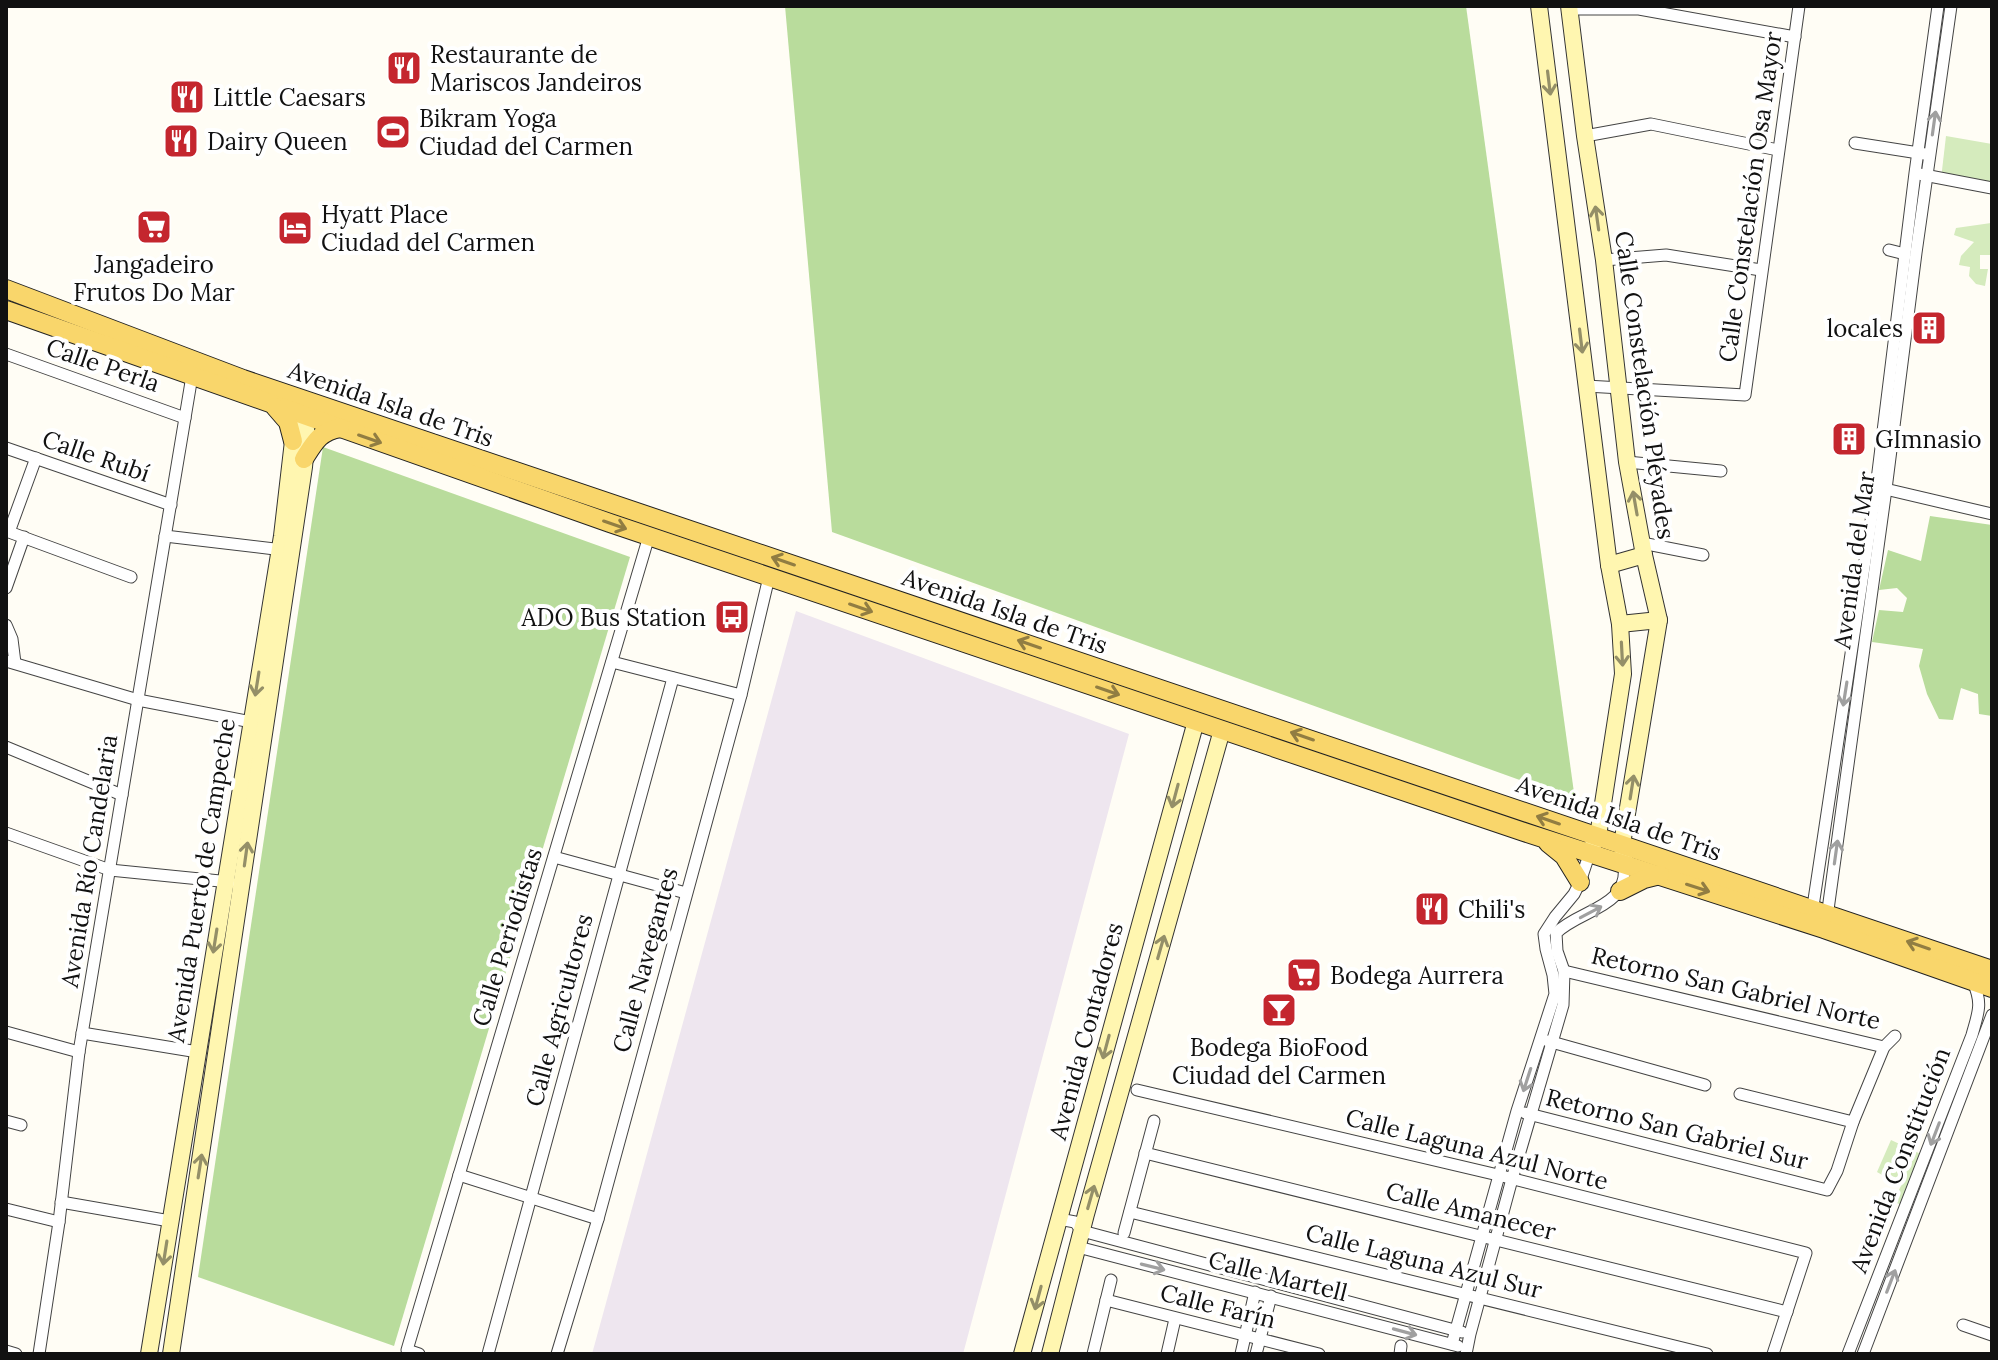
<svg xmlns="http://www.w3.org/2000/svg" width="1998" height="1360" font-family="Lora,serif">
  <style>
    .industrial { fill: #eee6ef }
    .green { fill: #d5ebbd }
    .forest { fill: #b9dc9c }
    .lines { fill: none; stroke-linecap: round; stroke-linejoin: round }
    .street-casing { stroke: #444; stroke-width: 13 }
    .secondary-casing { stroke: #333; stroke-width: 18 }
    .primary-casing { stroke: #222; stroke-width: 20 }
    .street { stroke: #fff; stroke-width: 11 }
    .secondary { stroke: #fff6b0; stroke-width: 16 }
    .primary { stroke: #f9d66b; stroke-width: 18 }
    .oneway { stroke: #948f68 }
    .oneway2 { stroke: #a0a0a0 }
    .oneway3 { stroke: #917d42 }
    .labels { text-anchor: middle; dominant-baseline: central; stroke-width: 8; stroke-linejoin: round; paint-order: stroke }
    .poi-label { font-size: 24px; fill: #111; stroke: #fff; text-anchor: start }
    .street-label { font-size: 24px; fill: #111; stroke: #fff }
  </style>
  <rect width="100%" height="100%" fill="#fffdf5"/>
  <polygon class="industrial" points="796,611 1129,734 963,1354 592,1354"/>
  <g class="green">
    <polygon points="1946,136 1992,144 1992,188 1941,179"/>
    <polygon points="1992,220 1992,255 1980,255 1980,269 1988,269 1985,286 1976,284 1969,276 1970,267 1959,265 1961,256 1974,242 1954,235 1956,228 1991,223"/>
    <polygon points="1891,1140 1923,1155 1905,1207 1893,1201 1901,1186 1877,1172"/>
  </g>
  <g class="forest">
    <polygon points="785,6 1466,6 1575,800 832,532"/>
    <polygon points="323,447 630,557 394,1346 198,1277"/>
    <polygon points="1930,516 1992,525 1992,716 1979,714 1978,694 1961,688 1953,720 1939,719 1927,694 1919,666 1923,649 1872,642 1879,610 1903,612 1907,598 1897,588 1879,590 1888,550 1921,561"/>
  </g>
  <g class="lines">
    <defs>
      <g id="street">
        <polyline points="1569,9 1639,9 1795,37"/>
        <polyline points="1585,136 1651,124 1778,150"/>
        <polyline points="1855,143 1925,154"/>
        <polyline points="1919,174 1992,188"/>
        <polyline points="1889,250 1905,254"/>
        <polyline points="1604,260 1666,255 1761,270"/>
        <polyline points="6,354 185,418"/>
        <polyline points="1586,386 1745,395 1799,6"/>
        <polyline points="6,448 171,505"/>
        <polyline points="36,458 9,532 131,577"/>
        <polyline points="1627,462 1721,471"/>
        <polyline points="1881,488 1992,514"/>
        <polyline points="165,536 283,550"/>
        <polyline points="1642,543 1703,555"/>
        <polyline points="6,588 24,537"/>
        <polyline points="6,625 12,639 15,663"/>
        <polyline points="6,661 138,700 257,723"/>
        <polyline points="612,662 741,695"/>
        <polyline points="6,747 122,795"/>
        <polyline points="6,833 110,870 230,882"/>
        <polyline points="554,857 686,893"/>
        <polyline points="1812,913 1876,488 1915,173 1938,6"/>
        <polyline points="1827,917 1886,489 1916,253 1951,6"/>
        <polyline points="1564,971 1884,1047"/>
        <polyline points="6,1032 79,1052"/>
        <polyline points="82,1033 198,1052"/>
        <polyline points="1548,1041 1705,1085"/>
        <polyline points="1137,1090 1498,1175 1806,1253 1773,1354"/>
        <polyline points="1740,1094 1853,1122"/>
        <polyline points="1525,1113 1827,1190 1837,1171 1853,1122 1884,1047 1895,1036"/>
        <polyline points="6,1121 21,1125"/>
        <polyline points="1145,1153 1787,1312"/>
        <polyline points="459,1175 598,1219"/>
        <polyline points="61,1202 170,1221"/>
        <polyline points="6,1209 59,1222"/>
        <polyline points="1130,1212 1707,1354"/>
        <polyline points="1059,1219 1075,1222 1082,1231 1462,1332"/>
        <polyline points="1124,1233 1154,1121"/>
        <polyline points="1078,1247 1458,1346"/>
        <polyline points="1106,1300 1319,1354"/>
        <polyline points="1963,1325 1992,1335"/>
        <polyline points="1452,1344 1517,1111 1555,994 1553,975 1546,949 1544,934 1555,917 1574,894 1580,882 1590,852"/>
        <polyline points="6,1351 16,1354"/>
        <polyline points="39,1354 59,1222 79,1052 192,376"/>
        <polyline points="419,1354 407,1350 649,536"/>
        <polyline points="488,1354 673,678"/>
        <polyline points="557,1354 598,1219 741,695 769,577"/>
        <polyline points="1093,1354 1111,1280"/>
        <polyline points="1167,1354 1175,1319"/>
        <polyline points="1241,1354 1255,1292"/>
        <polyline points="1256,1354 1271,1296"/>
        <polyline points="1400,1354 1401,1346"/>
        <path d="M1466,1354L1470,1334L1512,1179L1563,1005L1564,971L1557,951L1556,933C1580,909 1630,908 1624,864"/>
        <path d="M1848,1354L1972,1035C1978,1013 1983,1004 1973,982"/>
        <polyline points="1863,1354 1992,1015"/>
      </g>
      <g id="secondary">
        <polyline points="1539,6 1609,565 1620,624 1623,674 1598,836 1592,847"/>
        <polyline points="1569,6 1585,136 1604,260 1627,462 1644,555 1659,620 1622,844 1624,858"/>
        <polyline points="1609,565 1644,555"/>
        <polyline points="1620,624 1659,620"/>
        <polyline points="149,1354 282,536 293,441 296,431"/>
        <polyline points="171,1354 304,467 307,435 302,406"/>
        <polyline points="1022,1354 1196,721"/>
        <polyline points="1050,1354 1086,1214 1222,730"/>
      </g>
      <g id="primary">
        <polyline points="6,289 243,379 1992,970"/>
        <polyline points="6,310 610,523 1524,832 1824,929 1992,988"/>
        <polyline points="275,407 288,422 293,441"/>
        <path d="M304,459C314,443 320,431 340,428"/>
        <polyline points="1548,843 1564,856 1580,882"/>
        <polyline points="1620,891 1644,879 1660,875"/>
      </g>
    </defs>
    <use href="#street" class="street-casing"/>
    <use href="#secondary" class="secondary-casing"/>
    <use href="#primary" class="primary-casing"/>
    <use href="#street" class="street"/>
    <use href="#secondary" class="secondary"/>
    <use href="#primary" class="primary"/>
  </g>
  <defs><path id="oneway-shaft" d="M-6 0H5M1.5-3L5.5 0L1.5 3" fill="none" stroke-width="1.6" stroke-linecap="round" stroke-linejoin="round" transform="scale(2)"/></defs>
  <g class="oneway">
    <use href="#oneway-shaft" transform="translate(1549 83) rotate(83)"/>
    <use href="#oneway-shaft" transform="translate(1597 218) rotate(-98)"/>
    <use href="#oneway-shaft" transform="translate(1581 341) rotate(83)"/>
    <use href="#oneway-shaft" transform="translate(1635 503) rotate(-100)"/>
    <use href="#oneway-shaft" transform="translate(1622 654) rotate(87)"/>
    <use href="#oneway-shaft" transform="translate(257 684) rotate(99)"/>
    <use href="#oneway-shaft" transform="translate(1632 787) rotate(-81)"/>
    <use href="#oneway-shaft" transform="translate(1175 796) rotate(105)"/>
    <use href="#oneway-shaft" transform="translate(246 854) rotate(-82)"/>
    <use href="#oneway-shaft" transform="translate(215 941) rotate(99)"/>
    <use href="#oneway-shaft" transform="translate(1161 947) rotate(-74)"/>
    <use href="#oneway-shaft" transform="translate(1106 1047) rotate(105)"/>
    <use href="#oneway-shaft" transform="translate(200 1166) rotate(-81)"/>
    <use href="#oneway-shaft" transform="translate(1091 1197) rotate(-74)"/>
    <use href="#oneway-shaft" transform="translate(165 1253) rotate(99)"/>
    <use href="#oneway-shaft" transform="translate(1038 1298) rotate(105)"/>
  </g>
  <g class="oneway2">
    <use href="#oneway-shaft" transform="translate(1934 123) rotate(-82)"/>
    <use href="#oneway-shaft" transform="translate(1845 694) rotate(99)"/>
    <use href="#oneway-shaft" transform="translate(1836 852) rotate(-82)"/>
    <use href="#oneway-shaft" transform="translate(1591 912) rotate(-28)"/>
    <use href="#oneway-shaft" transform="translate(1527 1080) rotate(108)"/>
    <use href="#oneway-shaft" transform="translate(1935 1134) rotate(111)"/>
    <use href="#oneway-shaft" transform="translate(1153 1267) rotate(14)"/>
    <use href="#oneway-shaft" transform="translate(1891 1281) rotate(-69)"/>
    <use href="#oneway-shaft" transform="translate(1405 1332) rotate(15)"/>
  </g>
  <g class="oneway3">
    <use href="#oneway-shaft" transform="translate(370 439) rotate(19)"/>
    <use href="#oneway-shaft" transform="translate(615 525) rotate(19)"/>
    <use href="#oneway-shaft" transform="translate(783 561) rotate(-161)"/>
    <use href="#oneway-shaft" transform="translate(861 608) rotate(19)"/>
    <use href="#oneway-shaft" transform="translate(1029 644) rotate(-161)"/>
    <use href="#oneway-shaft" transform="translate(1108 691) rotate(19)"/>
    <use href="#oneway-shaft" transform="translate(1302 736) rotate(-161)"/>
    <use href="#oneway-shaft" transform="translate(1548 820) rotate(-161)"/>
    <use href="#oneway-shaft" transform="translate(1698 888) rotate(18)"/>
    <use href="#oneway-shaft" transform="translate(1918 945) rotate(-161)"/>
  </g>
  <defs>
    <symbol id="restaurant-square" viewBox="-11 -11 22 22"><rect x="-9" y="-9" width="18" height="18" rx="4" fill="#c4262e" stroke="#fff"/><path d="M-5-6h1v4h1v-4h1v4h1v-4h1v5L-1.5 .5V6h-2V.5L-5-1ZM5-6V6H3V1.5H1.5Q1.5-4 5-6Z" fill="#fff"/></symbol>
    <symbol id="stadium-square" viewBox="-11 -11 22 22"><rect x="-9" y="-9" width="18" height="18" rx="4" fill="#c4262e" stroke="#fff"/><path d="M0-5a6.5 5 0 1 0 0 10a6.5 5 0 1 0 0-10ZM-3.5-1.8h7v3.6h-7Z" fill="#fff"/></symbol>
    <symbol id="supermarket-square" viewBox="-11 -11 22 22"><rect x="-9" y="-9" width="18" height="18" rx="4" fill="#c4262e" stroke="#fff"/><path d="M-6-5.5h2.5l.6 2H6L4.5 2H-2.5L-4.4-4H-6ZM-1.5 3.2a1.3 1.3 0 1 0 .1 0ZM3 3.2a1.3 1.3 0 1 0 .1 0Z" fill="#fff"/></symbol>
    <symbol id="hotel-square" viewBox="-11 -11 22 22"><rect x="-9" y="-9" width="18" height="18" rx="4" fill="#c4262e" stroke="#fff"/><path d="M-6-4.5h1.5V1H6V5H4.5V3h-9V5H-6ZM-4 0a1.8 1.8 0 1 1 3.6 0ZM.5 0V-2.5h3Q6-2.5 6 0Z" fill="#fff"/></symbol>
    <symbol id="building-square" viewBox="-11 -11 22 22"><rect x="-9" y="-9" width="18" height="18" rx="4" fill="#c4262e" stroke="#fff"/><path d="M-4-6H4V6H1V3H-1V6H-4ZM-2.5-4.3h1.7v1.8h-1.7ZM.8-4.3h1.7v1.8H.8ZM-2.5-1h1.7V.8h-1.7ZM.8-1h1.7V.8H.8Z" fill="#fff"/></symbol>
    <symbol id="bus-square" viewBox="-11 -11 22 22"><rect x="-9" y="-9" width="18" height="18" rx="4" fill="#c4262e" stroke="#fff"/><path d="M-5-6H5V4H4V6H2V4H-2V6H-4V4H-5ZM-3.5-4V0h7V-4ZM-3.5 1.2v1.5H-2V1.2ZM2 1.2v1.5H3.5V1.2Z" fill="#fff"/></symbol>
    <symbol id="bar-square" viewBox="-11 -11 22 22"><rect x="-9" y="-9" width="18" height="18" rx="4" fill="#c4262e" stroke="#fff"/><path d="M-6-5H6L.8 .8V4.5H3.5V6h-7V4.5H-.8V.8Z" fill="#fff"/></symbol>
  </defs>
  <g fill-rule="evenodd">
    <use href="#restaurant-square" x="384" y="48" width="40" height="40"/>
    <use href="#restaurant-square" x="167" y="77" width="40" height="40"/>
    <use href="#stadium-square" x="373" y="112" width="40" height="40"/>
    <use href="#restaurant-square" x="161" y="121" width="40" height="40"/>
    <use href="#supermarket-square" x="134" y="207" width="40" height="40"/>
    <use href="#hotel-square" x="275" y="208" width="40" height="40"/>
    <use href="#building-square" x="1909" y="308" width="40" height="40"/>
    <use href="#building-square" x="1829" y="419" width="40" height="40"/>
    <use href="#bus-square" x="712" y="597" width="40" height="40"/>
    <use href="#restaurant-square" x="1412" y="889" width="40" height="40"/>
    <use href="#supermarket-square" x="1284" y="955" width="40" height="40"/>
    <use href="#bar-square" x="1259" y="990" width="40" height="40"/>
  </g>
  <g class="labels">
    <g class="poi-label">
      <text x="430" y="54">Restaurante de<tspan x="430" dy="28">Mariscos Jandeiros</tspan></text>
      <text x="213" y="97">Little Caesars</text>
      <text x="419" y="118">Bikram Yoga<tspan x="419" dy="28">Ciudad del Carmen</tspan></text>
      <text x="207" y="141">Dairy Queen</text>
      <text x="321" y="214">Hyatt Place<tspan x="321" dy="28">Ciudad del Carmen</tspan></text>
      <text x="154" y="264" text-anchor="middle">Jangadeiro<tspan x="154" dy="28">Frutos Do Mar</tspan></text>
      <text x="1903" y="328" text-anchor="end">locales</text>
      <text x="1875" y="439">GImnasio</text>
      <text x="706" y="617" text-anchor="end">ADO Bus Station</text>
      <text x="1458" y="909">Chili's</text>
      <text x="1330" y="975">Bodega Aurrera</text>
      <text x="1279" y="1047" text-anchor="middle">Bodega BioFood<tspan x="1279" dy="28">Ciudad del Carmen</tspan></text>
    </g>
    <g class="street-label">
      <text transform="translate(1750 197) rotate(-82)">Calle Constelación Osa Mayor</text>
      <text transform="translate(103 365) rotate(19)">Calle Perla</text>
      <text transform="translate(1645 385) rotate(82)">Calle Constelación Pléyades</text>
      <text transform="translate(391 404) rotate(19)">Avenida Isla de Tris</text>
      <text transform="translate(96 456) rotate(19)">Calle Rubí</text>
      <text transform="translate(1854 560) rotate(-82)">Avenida del Mar</text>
      <text transform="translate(1005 611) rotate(19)">Avenida Isla de Tris</text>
      <text transform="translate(1619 818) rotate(19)">Avenida Isla de Tris</text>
      <text transform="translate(89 861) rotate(-81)">Avenida Río Candelaria</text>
      <text transform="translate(201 880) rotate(-81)">Avenida Puerto de Campeche</text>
      <text transform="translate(507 937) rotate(-73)">Calle Periodistas</text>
      <text transform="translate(645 960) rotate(-75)">Calle Navegantes</text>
      <text transform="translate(1736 988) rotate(13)">Retorno San Gabriel Norte</text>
      <text transform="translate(559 1010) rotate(-75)">Calle Agricultores</text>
      <text transform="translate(1086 1031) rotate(-75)">Avenida Contadores</text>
      <text transform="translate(1677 1129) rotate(14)">Retorno San Gabriel Sur</text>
      <text transform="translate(1477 1149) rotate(14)">Calle Laguna Azul Norte</text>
      <text transform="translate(1900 1160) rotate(-69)">Avenida Constitución</text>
      <text transform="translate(1471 1211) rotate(14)">Calle Amanecer</text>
      <text transform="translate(1424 1261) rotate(14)">Calle Laguna Azul Sur</text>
      <text transform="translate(1278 1276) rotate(14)">Calle Martell</text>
      <text transform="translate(1218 1306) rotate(14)">Calle Farín</text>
    </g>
  </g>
  <rect width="1998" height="1360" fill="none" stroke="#111111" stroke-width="16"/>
</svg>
